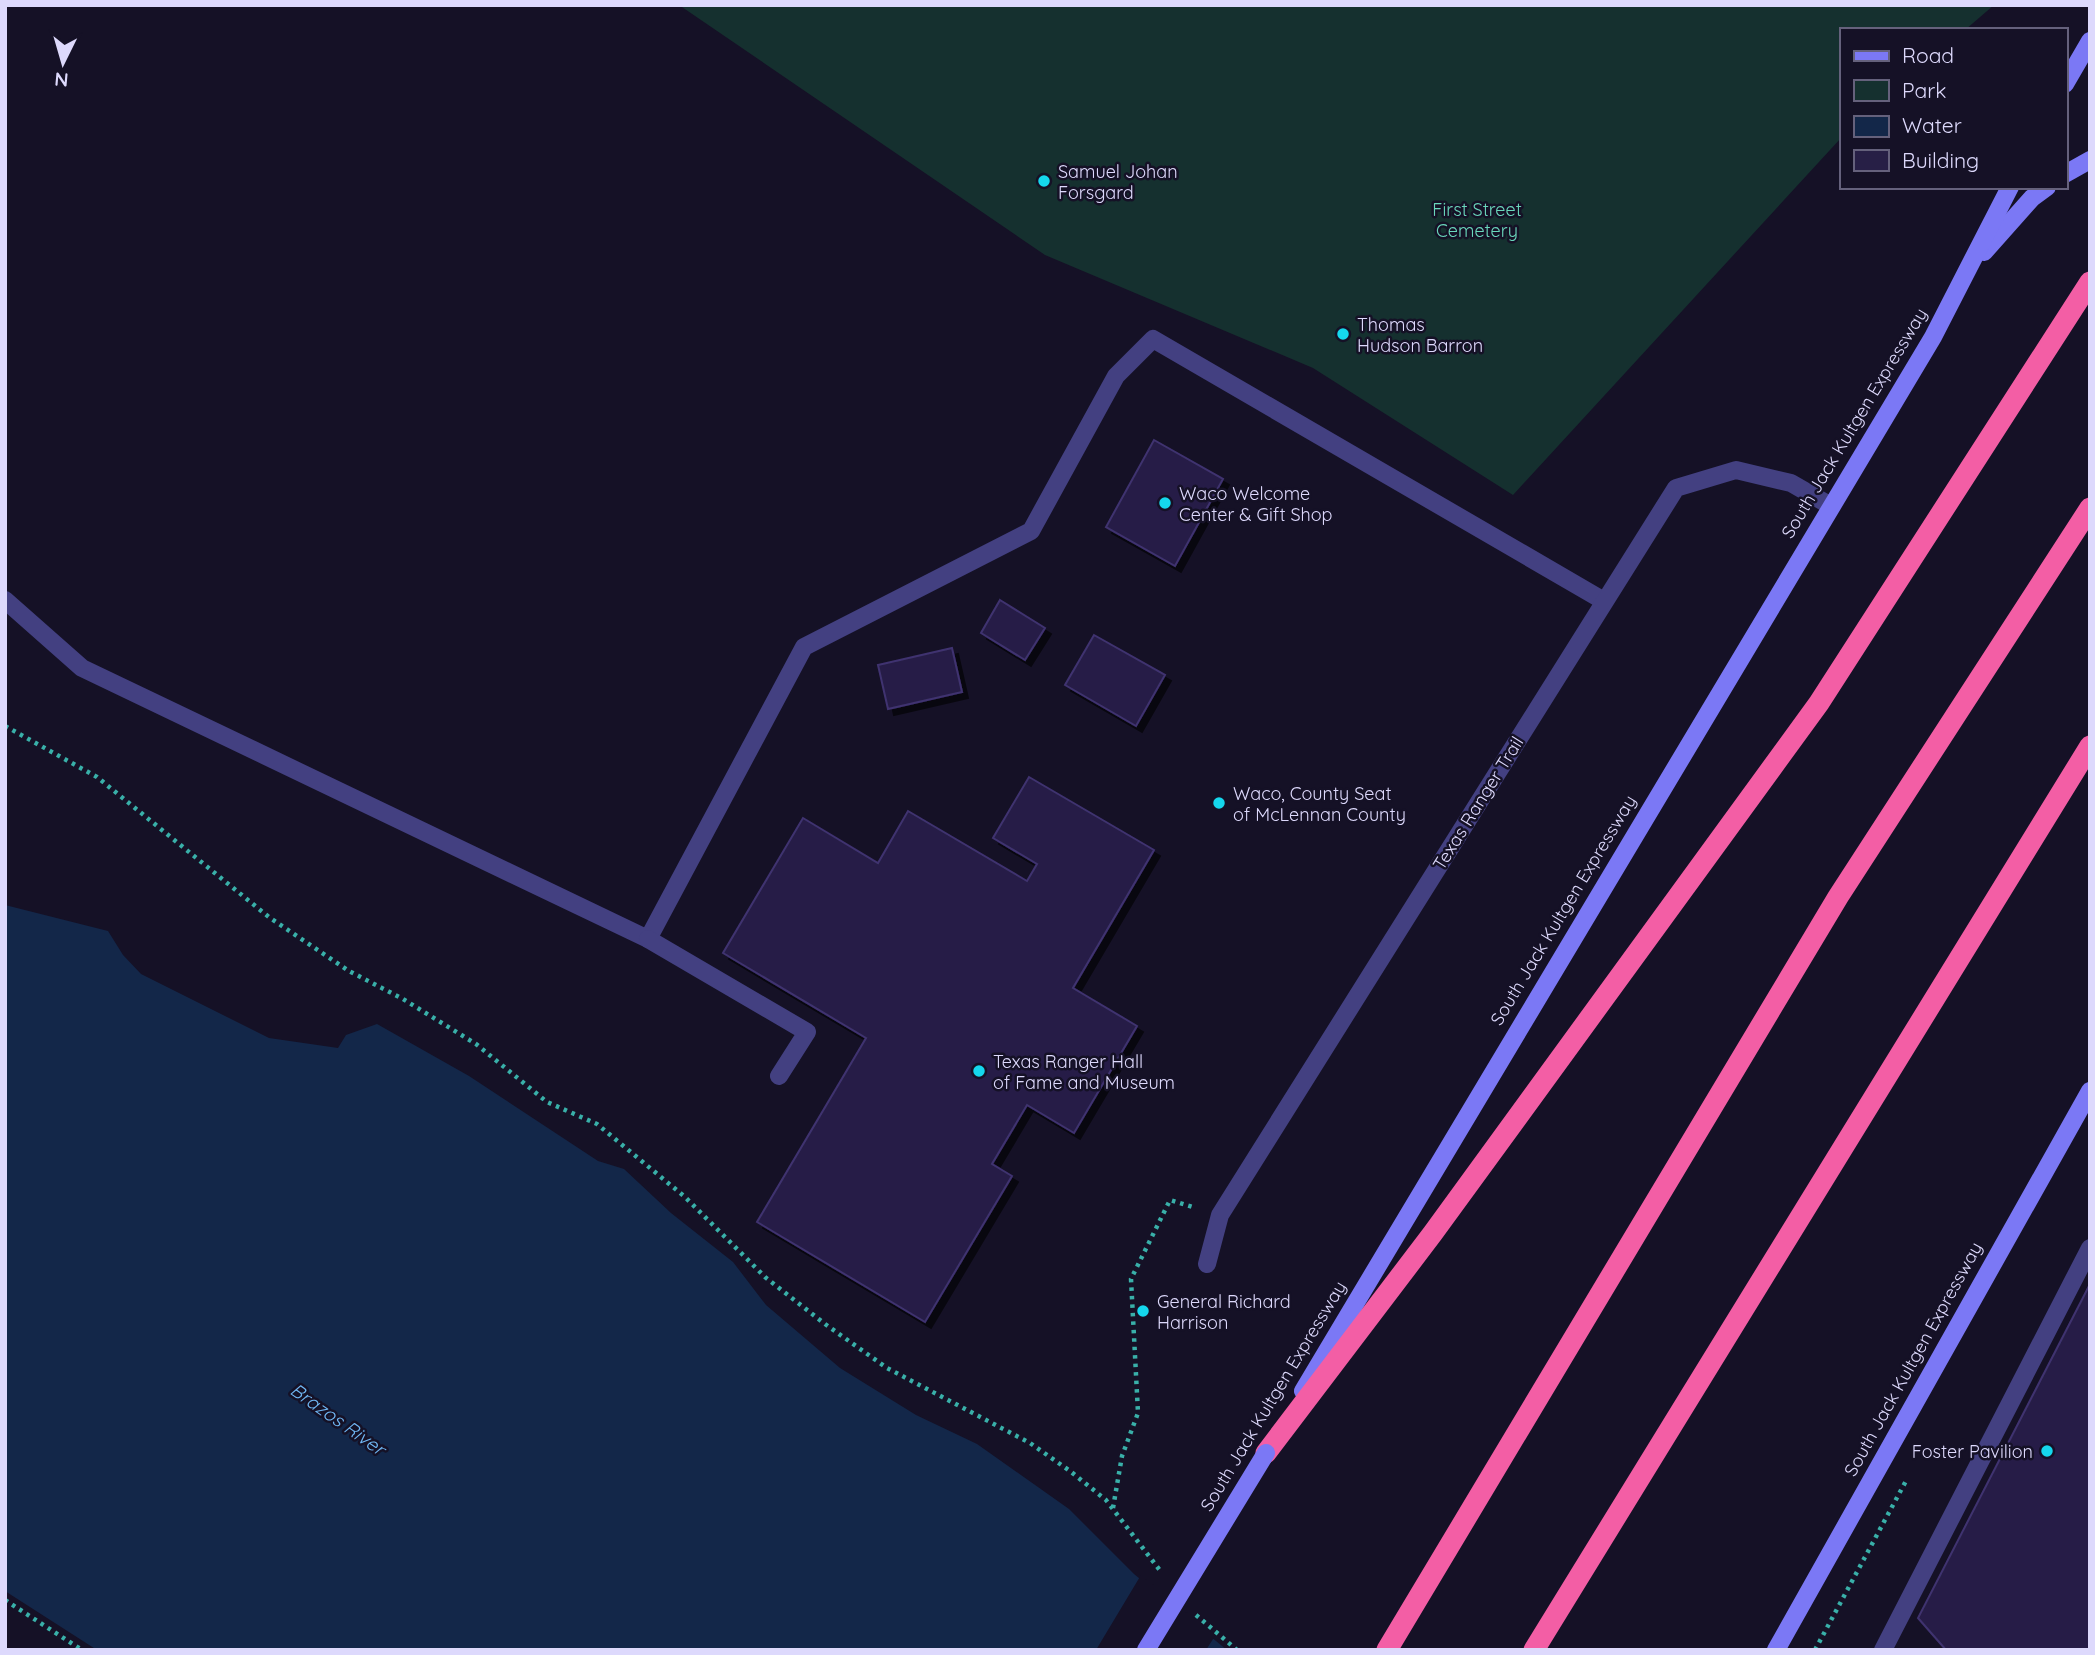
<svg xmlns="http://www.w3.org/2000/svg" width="2095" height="1655" font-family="Quicksand,sans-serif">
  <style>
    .green { fill: #15302f }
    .water { fill: #132749 }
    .pier { fill: #151126 }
    .building { fill: #271f46; stroke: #3f3370; stroke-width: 2; filter: url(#shadow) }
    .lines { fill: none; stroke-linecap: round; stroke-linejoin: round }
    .path { stroke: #39b0a9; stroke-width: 4.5; stroke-dasharray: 3.5 5; stroke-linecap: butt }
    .service { stroke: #434081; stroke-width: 18 }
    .minor { stroke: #434081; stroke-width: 18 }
    .secondary { stroke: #7b78f5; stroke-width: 18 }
    .motorway { stroke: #f35ea5; stroke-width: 21 }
    .secondary-bridge { stroke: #7b78f5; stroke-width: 18 }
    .poi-dot { fill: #15d7ed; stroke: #151126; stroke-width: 2.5 }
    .labels { text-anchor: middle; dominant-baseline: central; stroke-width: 5; stroke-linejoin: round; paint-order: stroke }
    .poi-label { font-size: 18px; fill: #ddd9fc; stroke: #151126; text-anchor: start }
    .park-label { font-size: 18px; fill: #6ad7bc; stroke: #151126 }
    .street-label { font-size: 18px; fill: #ddd9fc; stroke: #151126 }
    .water-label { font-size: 19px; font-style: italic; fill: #70b7f4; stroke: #151126 }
  </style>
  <defs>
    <filter id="shadow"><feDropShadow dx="6" dy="6" stdDeviation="0" flood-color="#0009"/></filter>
  </defs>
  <rect width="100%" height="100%" fill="#151126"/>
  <polygon class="green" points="679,5 1994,5 1965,30 1841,30 1841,138 1513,495 1313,368 1045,255"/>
  <polygon class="water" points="5,905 108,931 123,955 141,974 269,1038 338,1048 346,1035 377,1024 469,1076 598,1161 624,1169 671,1213 733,1262 766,1305 840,1368 916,1415 977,1444 1069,1509 1134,1574 1227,1650 97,1650 5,1591"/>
  <polygon class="pier" points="1141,1575 1215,1636 1206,1650 1096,1650"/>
  <g class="building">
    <polygon points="1154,440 1223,479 1175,566 1106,527"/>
    <polygon points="1000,600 1045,628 1025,660 981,633"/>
    <polygon points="1094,635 1165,675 1136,726 1065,685"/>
    <polygon points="952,648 962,692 888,709 878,665"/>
    <polygon points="1029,777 1154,850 1073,988 1137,1026 1074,1133 1027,1105 992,1164 1012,1176 925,1322 757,1222 866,1038 723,953 803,818 878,863 908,811 1027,881 1037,864 993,838"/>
    <polygon points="2090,1284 2090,1650 1946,1650 1918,1618"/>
  </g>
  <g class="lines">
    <g class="path">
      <polyline points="5,726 97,777 270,918 349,971 403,999 476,1044 547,1102 597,1124 685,1197 765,1277 825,1324 887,1368 1030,1443 1070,1471 1106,1500 1162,1573"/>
      <polyline points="1113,1508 1122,1456 1138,1413 1131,1279 1170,1200 1196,1208"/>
      <polyline points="5,1600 82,1650"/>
      <polyline points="1196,1615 1237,1650"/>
      <polyline points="1815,1650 1907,1479"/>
    </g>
    <polyline class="service" points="1883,1650 2090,1248"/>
    <g class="minor">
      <polyline points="5,600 82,668 648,939 804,647 1031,531 1116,376 1153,339 1604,601"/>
      <polyline points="648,939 807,1032 779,1076"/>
      <polyline points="1207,1264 1220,1215 1676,488 1736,470 1791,483 1831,506"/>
    </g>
    <g class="secondary">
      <polyline points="2065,84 2090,41"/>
      <polyline points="2065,174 2090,160"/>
      <polyline points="1984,252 2032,198 2047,187"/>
      <polyline points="1303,1391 1933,337 2010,187"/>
      <polyline points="1776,1650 2090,1091"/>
    </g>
    <g class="motorway">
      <polyline points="1266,1453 1433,1233 1819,703 2090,282"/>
      <polyline points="1387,1650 1838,897 2090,508"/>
      <polyline points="1534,1650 2090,746"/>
    </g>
    <polyline class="secondary-bridge" points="1146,1650 1266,1453"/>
  </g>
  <g class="poi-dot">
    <circle cx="1044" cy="181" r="7"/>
    <circle cx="1343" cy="334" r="7"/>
    <circle cx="1165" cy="503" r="7"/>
    <circle cx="1219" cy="803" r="7"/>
    <circle cx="979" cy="1071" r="7"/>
    <circle cx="1143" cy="1311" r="7"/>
    <circle cx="2047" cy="1451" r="7"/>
  </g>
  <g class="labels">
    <g class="poi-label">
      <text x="1058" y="171">Samuel Johan<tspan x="1058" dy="21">Forsgard</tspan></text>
      <text x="1357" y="324">Thomas<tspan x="1357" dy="21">Hudson Barron</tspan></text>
      <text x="1179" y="493">Waco Welcome<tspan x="1179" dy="21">Center &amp; Gift Shop</tspan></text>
      <text x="1233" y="793">Waco, County Seat<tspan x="1233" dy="21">of McLennan County</tspan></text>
      <text x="993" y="1061">Texas Ranger Hall<tspan x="993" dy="21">of Fame and Museum</tspan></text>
      <text x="1157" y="1301">General Richard<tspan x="1157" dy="21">Harrison</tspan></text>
      <text x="2033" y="1451" text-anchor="end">Foster Pavilion</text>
    </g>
    <g class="park-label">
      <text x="1477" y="209">First Street<tspan x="1477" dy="21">Cemetery</tspan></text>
    </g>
    <g class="street-label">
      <text transform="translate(1854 423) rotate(-59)">South Jack Kultgen Expressway</text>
      <text transform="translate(1478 803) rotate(-58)">Texas Ranger Trail</text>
      <text transform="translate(1563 910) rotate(-59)">South Jack Kultgen Expressway</text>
      <text transform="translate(1913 1359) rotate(-61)">South Jack Kultgen Expressway</text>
      <text transform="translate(1273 1396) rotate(-59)">South Jack Kultgen Expressway</text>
    </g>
    <g class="water-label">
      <text transform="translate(338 1419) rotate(35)">Brazos River</text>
    </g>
  </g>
  <rect width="2095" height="1655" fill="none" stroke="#ddd9fc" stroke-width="14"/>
  <rect x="1840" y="28" width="228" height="161" fill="#151126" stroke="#65617c" stroke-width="2"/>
  <rect x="1854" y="51" width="35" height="10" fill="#7b78f5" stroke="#65617c" stroke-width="2"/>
  <text x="1902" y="63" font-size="21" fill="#ddd9fc">Road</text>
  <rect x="1854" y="80" width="35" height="21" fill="#15302f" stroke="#65617c" stroke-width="2"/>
  <text x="1902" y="98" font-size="21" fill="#ddd9fc">Park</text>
  <rect x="1854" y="116" width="35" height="21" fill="#132749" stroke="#65617c" stroke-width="2"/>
  <text x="1902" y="133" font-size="21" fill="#ddd9fc">Water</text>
  <rect x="1854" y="150" width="35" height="21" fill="#271f46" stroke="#65617c" stroke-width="2"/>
  <text x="1902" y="168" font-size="21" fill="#ddd9fc">Building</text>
  <g transform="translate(63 63) rotate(185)" stroke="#151126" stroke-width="5" paint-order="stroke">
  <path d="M0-5L12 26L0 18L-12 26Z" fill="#ddd9fc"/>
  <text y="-10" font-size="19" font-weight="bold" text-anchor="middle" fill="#ddd9fc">N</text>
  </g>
</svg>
